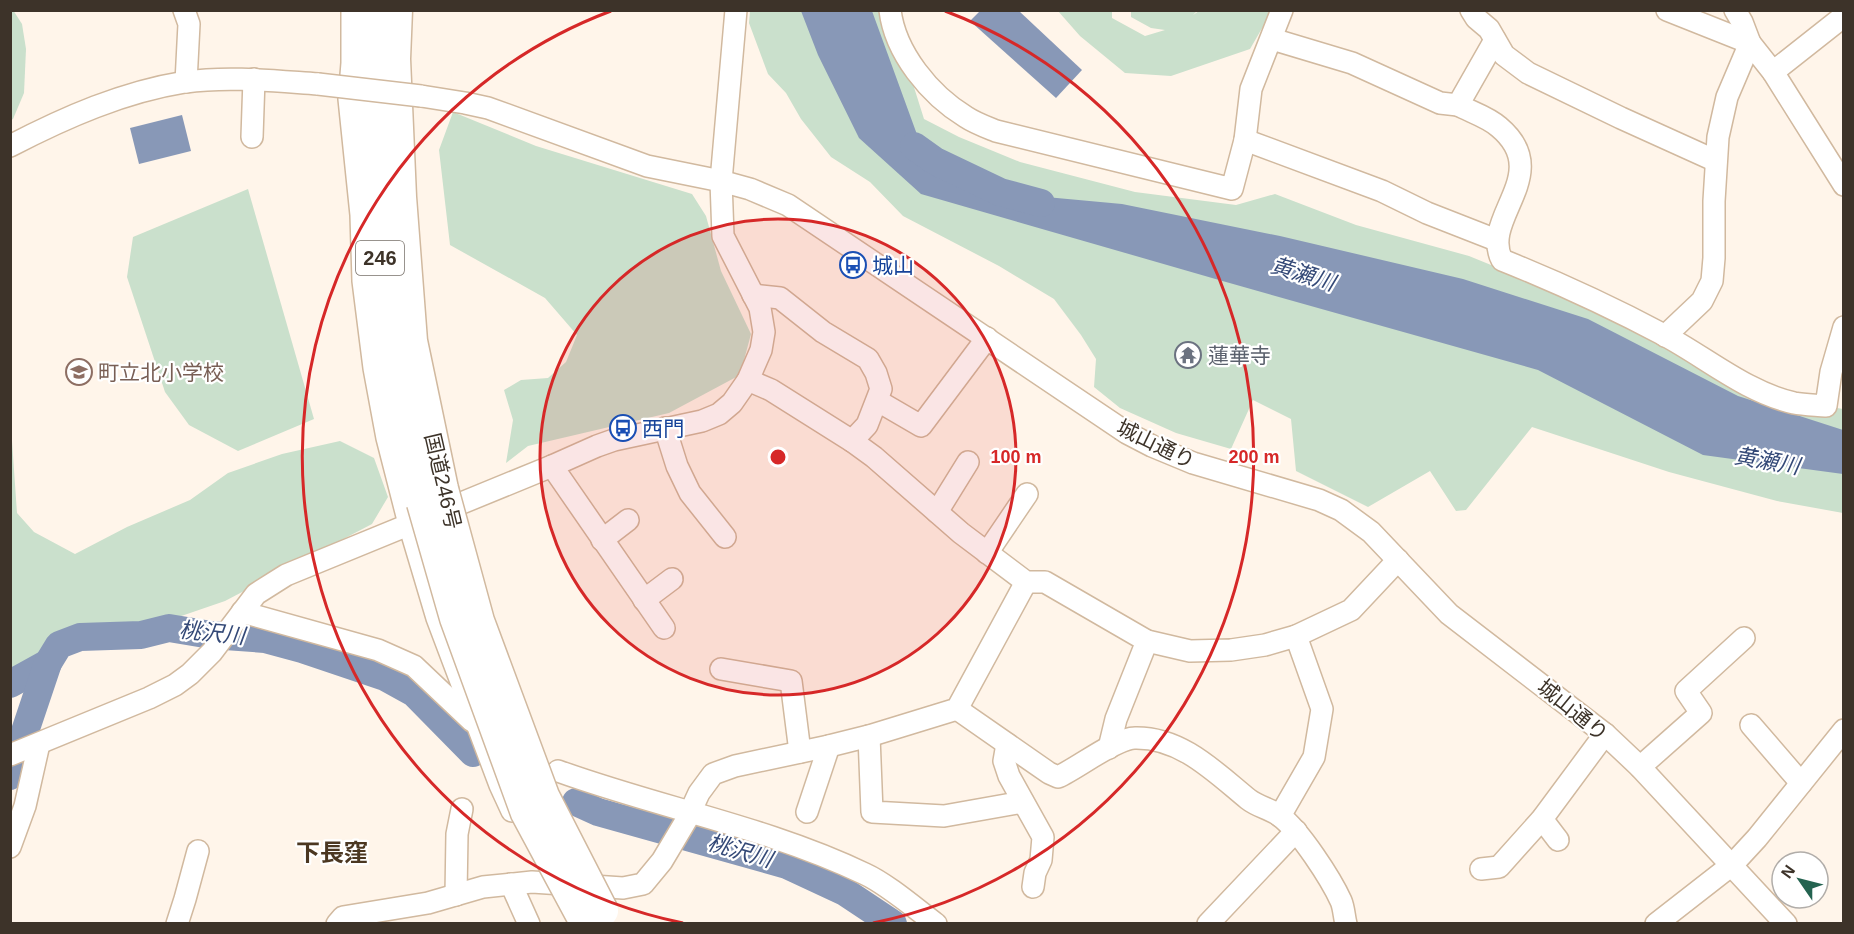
<svg xmlns="http://www.w3.org/2000/svg" width="1854" height="934" font-family="Helvetica,'Noto Sans JP',sans-serif">
  <style>
    .green { fill: #cae0cc }
    .water { fill: #8898b7 }
    .lines { fill: none; stroke-linecap: round; stroke-linejoin: round }
    .river { stroke: #8898b7; stroke-width: 28 }
    .minor-casing { stroke: #d1b99f; stroke-width: 24 }
    .highway-casing { stroke: #d1b99f; stroke-width: 33 }
    .minor { stroke: #fff; stroke-width: 21 }
    .highway { stroke: #fff; stroke-width: 30 }
    .minor-bridge-casing { stroke: #d1b99f; stroke-width: 24; stroke-linecap: butt }
    .highway-bridge-casing { stroke: #d1b99f; stroke-width: 33; stroke-linecap: butt }
    .minor-bridge { stroke: #fff; stroke-width: 21 }
    .highway-bridge { stroke: #fff; stroke-width: 30 }
    .ring { fill: none; stroke: #d62828; stroke-width: 3 }
    .labels { text-anchor: middle; dominant-baseline: central; stroke-width: 4.5; stroke-linejoin: round; paint-order: stroke }
    .shield { fill: #fff; stroke: #777069; stroke-width: 1.5 }
    .shield-label { font-size: 20px; font-weight: bold; fill: #3d3329 }
    .transit-label { font-size: 21px; fill: #164399; stroke: #fff; text-anchor: start }
    .worship-label { font-size: 21px; fill: #5b616d; stroke: #fff; text-anchor: start }
    .education-label { font-size: 21px; fill: #785e54; stroke: #fff; text-anchor: start }
    .street-label { font-size: 21px; fill: #3d3329; stroke: #fff }
    .water-label { font-size: 22px; font-style: italic; fill: #344977; stroke: #fff }
    .quarter-label { font-size: 24px; font-weight: bold; fill: #4b3721; stroke: #fff }
    .centre { fill: #d62828; stroke: #fff; stroke-width: 3 }
    .ring-label { font-size: 18px; text-anchor: middle; font-weight: bold; fill: #d62828; stroke: #fff; stroke-width: 4.5; stroke-linejoin: round; paint-order: stroke }
  </style>
  <rect width="100%" height="100%" fill="#fff5ea"/>
  <g class="green">
    <polygon points="13,10 22,24 26,49 24,93 13,119 11,120 10,11"/>
    <polygon points="750,11 890,11 924,119 959,137 1020,162 1135,192 1236,205 1275,194 1356,225 1469,256 1579,301 1630,330 1778,398 1843,409 1843,513 1777,501 1669,472 1532,427 1466,510 1456,511 1430,471 1368,507 1296,471 1291,419 1253,400 1231,449 1176,433 1120,408 1094,387 1096,359 1081,335 1054,299 999,266 903,216 870,182 831,157 801,119 786,93 768,74 749,23"/>
    <polygon points="1058,11 1112,11 1112,18 1145,36 1165,30 1151,28 1131,17 1131,11 1197,11 1193,15 1199,11 1272,11 1250,49 1171,76 1125,73 1080,36"/>
    <polygon points="453,112 536,146 692,194 706,216 721,271 751,334 740,375 669,413 528,446 506,463 513,420 504,390 521,380 548,378 566,362 577,335 545,298 450,245 439,150"/>
    <polygon points="248,189 314,419 238,451 189,425 165,392 127,277 133,237"/>
    <polygon points="10,412 17,513 34,532 75,554 127,527 190,500 228,473 282,454 340,441 374,458 388,497 372,524 225,601 126,635 75,627 20,673 11,676"/>
  </g>
  <g class="water">
    <polygon points="981,10 1019,11 1082,70 1056,98 970,21"/>
    <polygon points="801,11 872,11 919,140 970,190 1122,204 1280,236 1463,279 1588,319 1738,396 1843,430 1843,474 1703,455 1538,370 1219,280 921,194 859,138 818,55"/>
    <polygon points="182,115 191,151 139,164 130,128"/>
  </g>
  <g class="lines">
    <g class="river">
      <polyline points="914,146 935,161 1000,192 1041,203"/>
      <polyline points="10,684 48,663"/>
      <polyline points="10,776 48,663 59,645 80,637 141,635 169,628 211,635 265,639 302,649 385,677 414,693 473,753"/>
      <polyline points="576,802 598,812 787,865 845,892 893,924"/>
    </g>
    <defs>
      <g id="minor">
        <polyline points="184,10 189,24 186,82"/>
        <polyline points="352,10 352,63 349,99 361,215 363,281 374,368 387,438 409,524 437,618 500,785 512,811"/>
        <path d="M890,10C895,53 930,95 966,117C975,123 986,127 996,131L1232,189L1245,140L1251,89L1282,10"/>
        <polyline points="1471,10 1476,18 1489,29 1504,55 1528,73 1621,118 1716,161"/>
        <polyline points="1667,10 1750,43 1773,72 1844,185"/>
        <polyline points="1272,39 1352,63 1440,103 1458,105 1495,40"/>
        <polyline points="1773,72 1844,16"/>
        <polyline points="421,96 465,103 488,108 647,166 721,181 750,189 788,205 1127,433 1152,446 1193,463 1319,500 1341,510 1371,532 1449,614 1605,734 1640,767 1786,924"/>
        <path d="M1458,105C1471,112 1488,117 1499,127C1555,174 1480,218 1502,260C1557,282 1611,307 1664,335C1707,358 1746,392 1794,403C1804,405 1815,405 1826,406L1831,372L1844,327"/>
        <polyline points="252,137 254,79"/>
        <polyline points="1245,140 1382,191 1427,213 1496,240"/>
        <path d="M10,146C66,117 123,92 185,82C229,76 274,81 318,84"/>
        <polyline points="753,295 780,298 823,332 868,359 876,373 881,389 867,425 852,441"/>
        <polyline points="1665,336 1702,301 1712,281 1714,258 1714,201 1718,137 1727,97 1750,43 1742,22 1735,10"/>
        <polyline points="748,380 771,390 852,441 874,457 961,533 1026,582 1045,582 1147,641 1190,651 1231,650 1265,645 1296,636 1351,610 1398,560"/>
        <polyline points="878,401 921,426 987,338"/>
        <polyline points="665,428 677,466 690,493 725,537"/>
        <polyline points="552,466 664,628"/>
        <polyline points="937,512 968,462"/>
        <polyline points="602,540 628,520"/>
        <polyline points="987,553 1027,494"/>
        <polyline points="644,600 672,579"/>
        <polyline points="242,612 378,650 414,666 472,721"/>
        <polyline points="721,669 791,681 800,752"/>
        <path d="M957,709L1049,773L1058,777C1078,768 1116,738 1135,738C1181,737 1215,772 1248,799C1258,807 1271,809 1280,816C1300,831 1331,879 1341,901C1344,908 1344,916 1346,924"/>
        <polyline points="1751,725 1801,783"/>
        <polyline points="869,736 872,812 944,816 1023,802"/>
        <polyline points="1007,744 1004,761 1009,776 1043,837 1041,860 1035,873 1033,887"/>
        <polyline points="1109,748 1116,719 1147,641"/>
        <polyline points="10,755 149,698 175,685 190,674 212,652 256,594 286,575 552,466 597,446 614,440 702,421 719,414 732,403 748,380 761,350 764,332 760,308 723,236 721,181 736,10"/>
        <polyline points="1640,767 1701,713 1686,691 1744,638"/>
        <path d="M558,771C660,808 767,827 865,874C887,884 916,909 936,924"/>
        <polyline points="807,812 829,746"/>
        <polyline points="1280,816 1314,757 1322,709 1296,636"/>
        <polyline points="1542,819 1558,840"/>
        <polyline points="10,847 25,806 39,744"/>
        <polyline points="1481,869 1499,867 1542,819 1605,734"/>
        <polyline points="511,884 529,924"/>
        <polyline points="456,895 457,834 462,809"/>
        <polyline points="177,924 185,899 198,851"/>
        <polyline points="337,924 343,917 428,903 483,887 532,882 623,888 643,884 662,861 687,819 699,793 713,774 735,766 829,746 869,736 957,709 1026,582"/>
        <polyline points="1208,924 1296,831"/>
        <polyline points="1656,924 1733,864 1757,838 1844,730"/>
      </g>
      <g id="highway">
        <path d="M372,10C368,121 373,233 389,342C397,396 411,449 422,503"/>
        <polyline points="397,10 395,59 401,197 412,341 443,489"/>
      </g>
    </defs>
    <use href="#minor" class="minor-casing"/>
    <use href="#highway" class="highway-casing"/>
    <use href="#minor" class="minor"/>
    <use href="#highway" class="highway"/>
    <defs>
      <polyline id="minor-bridge" points="318,84 421,96"/>
      <g id="highway-bridge">
        <polyline points="443,489 479,621 544,796 603,911"/>
        <polyline points="422,503 455,618 526,813 583,919"/>
      </g>
    </defs>
    <use href="#minor-bridge" class="minor-bridge-casing"/>
    <use href="#highway-bridge" class="highway-bridge-casing"/>
    <use href="#minor-bridge" class="minor-bridge"/>
    <use href="#highway-bridge" class="highway-bridge"/>
  </g>
  <circle cx="778" cy="457" r="238" fill="#d62828" fill-opacity=".12"/>
  <g class="ring">
    <circle cx="778" cy="457" r="238"/>
    <path d="M683 923A476 476 0 0 1 611 11M945 11A476 476 0 0 1 873 923"/>
  </g>
  <defs>
    <symbol id="bus-ring" viewBox="-11 -11 22 22"><circle r="9.5" fill="#fff" stroke="#1a4fb4" stroke-width="1.5"/><path d="M-5-6H5V4H4V6H2V4H-2V6H-4V4H-5ZM-3.5-4V0h7V-4ZM-3.5 1.2v1.5H-2V1.2ZM2 1.2v1.5H3.5V1.2Z" fill="#1a4fb4"/></symbol>
    <symbol id="temple-ring" viewBox="-11 -11 22 22"><circle r="9.5" fill="#fff" stroke="#6b7280" stroke-width="1.5"/><path d="M0-6L5-2H3V0L6.5 2.5H4V6H1.5V3h-3V6H-4V2.5H-6.5L-3 0V-2H-5Z" fill="#6b7280"/></symbol>
    <symbol id="school-ring" viewBox="-11 -11 22 22"><circle r="9.5" fill="#fff" stroke="#8d6e63" stroke-width="1.5"/><path d="M0-5L7-2L0 1L-7-2ZM-4 1L0 2.5L4 1V4Q0 6-4 4Z" fill="#8d6e63"/></symbol>
  </defs>
  <g fill-rule="evenodd">
    <use href="#bus-ring" x="838" y="250" width="30" height="30"/>
    <use href="#temple-ring" x="1173" y="340" width="30" height="30"/>
    <use href="#school-ring" x="64" y="357" width="30" height="30"/>
    <use href="#bus-ring" x="608" y="413" width="30" height="30"/>
  </g>
  <g class="labels">
    <rect class="shield" x="356" y="241" width="48" height="34" rx="4.5"/>
    <g class="shield-label">
      <text x="380" y="258">246</text>
    </g>
    <g class="transit-label">
      <text x="872" y="265">城山</text>
      <text x="642" y="428">西門</text>
    </g>
    <g class="worship-label">
      <text x="1208" y="355">蓮華寺</text>
    </g>
    <g class="education-label">
      <text x="98" y="372">町立北小学校</text>
    </g>
    <g class="street-label">
      <text transform="translate(1156 444) rotate(26)">城山通り</text>
      <text transform="translate(443 481) rotate(77)">国道246号</text>
      <text transform="translate(1573 710) rotate(39)">城山通り</text>
    </g>
    <g class="water-label">
      <text transform="translate(1303 274) rotate(17)">黄瀬川</text>
      <text transform="translate(1767 461) rotate(10)">黄瀬川</text>
      <text transform="translate(212 633) rotate(6)">桃沢川</text>
      <text transform="translate(740 851) rotate(16)">桃沢川</text>
    </g>
    <g class="quarter-label">
      <text x="332" y="852">下長窪</text>
    </g>
  </g>
  <circle cx="778" cy="457" r="9" class="centre"/>
  <g class="ring-label">
    <text x="1016" y="463">100 m</text>
    <text x="1254" y="463">200 m</text>
  </g>
  <rect width="1854" height="934" fill="none" stroke="#3d3329" stroke-width="24"/>
  <g transform="translate(1800 880) rotate(305)"><circle r="28" fill="#ffffff" stroke="#b1ada9" stroke-width="1.5"/>
  <path d="M0-4.5L10 22L0 15L-10 22Z" fill="#246350"/>
  <text y="-9" font-size="16" font-weight="bold" text-anchor="middle" fill="#3d3329">N</text>
  </g>
</svg>
